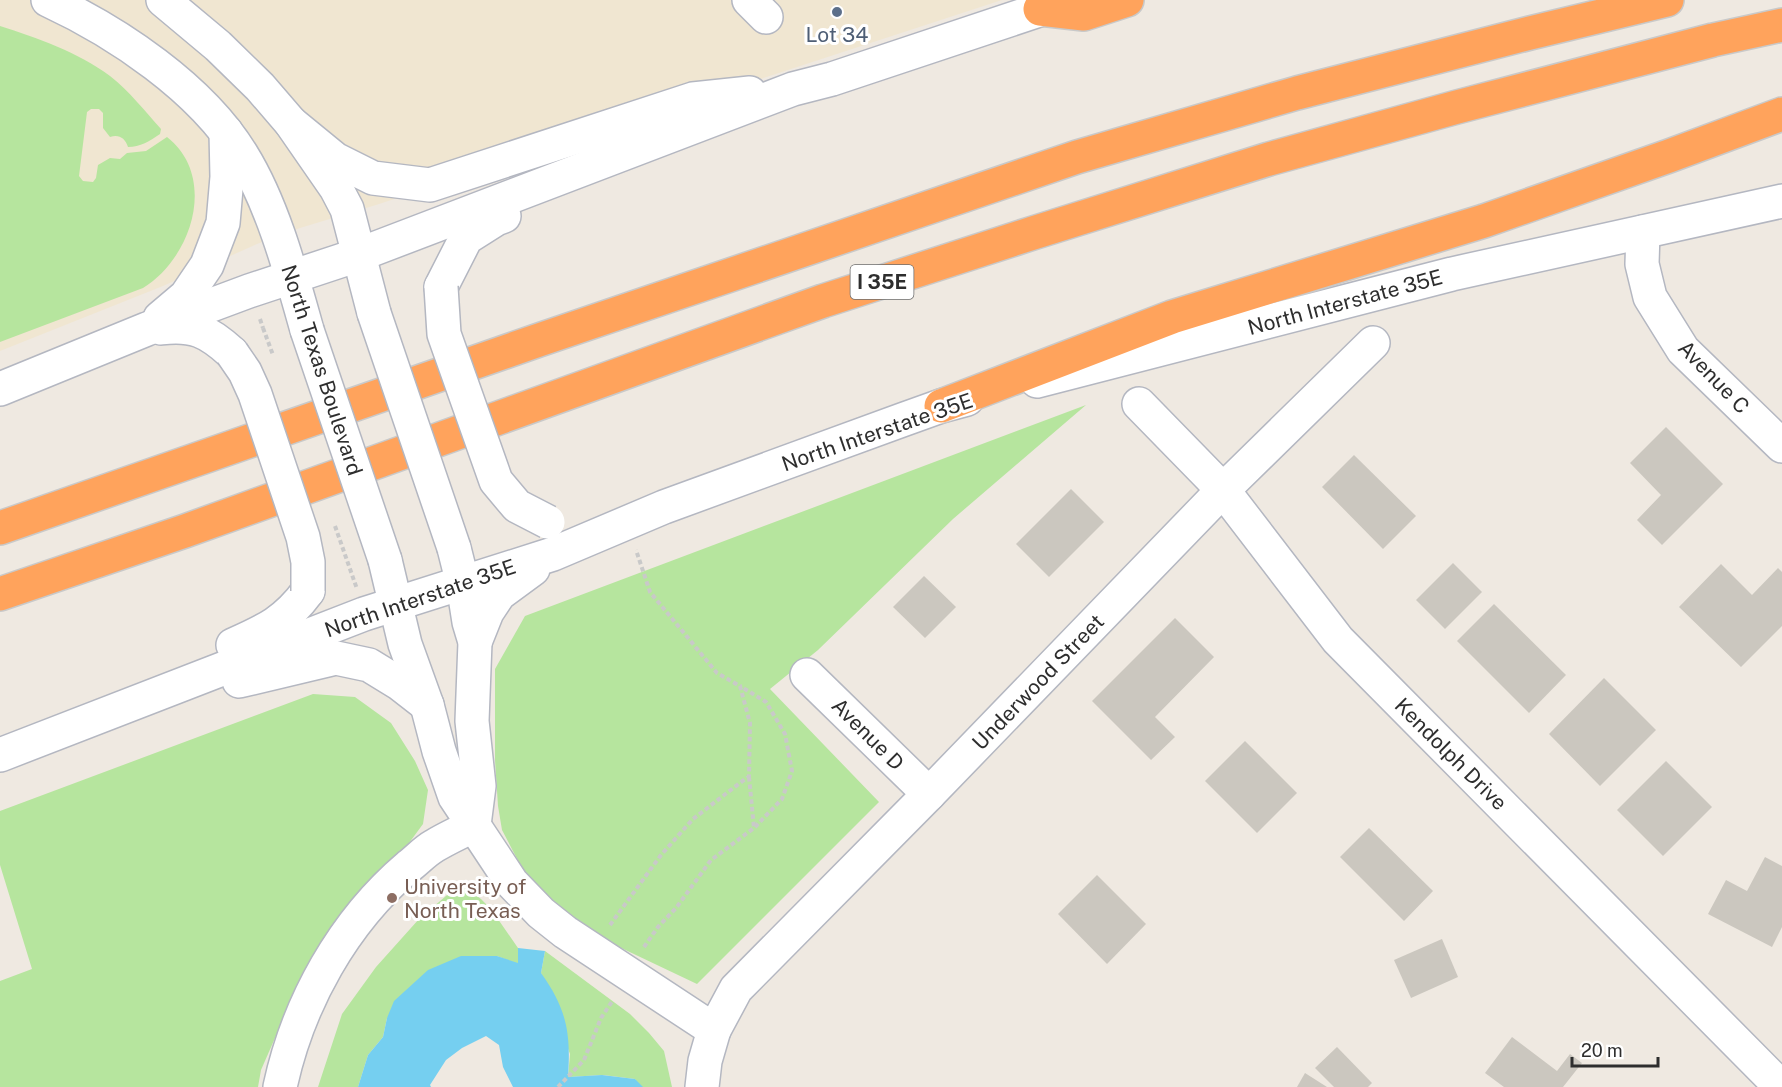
<svg xmlns="http://www.w3.org/2000/svg" width="1782" height="1087" font-family="'Public Sans',sans-serif">
  <style>
    .education { fill: #f0e6d1 }
    .green { fill: #b6e59e }
    .water { fill: #75cff0 }
    .building { fill: #cbc7bf }
    .lines { fill: none; stroke-linecap: round; stroke-linejoin: round }
    .minor-casing { stroke: #b4b7c1; stroke-width: 36 }
    .tertiary-casing { stroke: #b4b7c1; stroke-width: 36 }
    .secondary-casing { stroke: #b4b7c1; stroke-width: 36 }
    .motorway-casing { stroke: #c9c9c9; stroke-width: 36 }
    .path { stroke: #c9c9c9; stroke-width: 4; stroke-dasharray: 4.5 3; stroke-linecap: butt }
    .minor { stroke: #fff; stroke-width: 33 }
    .tertiary { stroke: #fff; stroke-width: 33 }
    .secondary { stroke: #fff; stroke-width: 33 }
    .motorway { stroke: #ffa35c; stroke-width: 33 }
    .tertiary-bridge-casing { stroke: #b4b7c1; stroke-width: 36; stroke-linecap: butt }
    .secondary-bridge-casing { stroke: #b4b7c1; stroke-width: 36; stroke-linecap: butt }
    .path-bridge { stroke: #c9c9c9; stroke-width: 4; stroke-dasharray: 4.5 3; stroke-linecap: butt }
    .tertiary-bridge { stroke: #fff; stroke-width: 33 }
    .secondary-bridge { stroke: #fff; stroke-width: 33 }
    .service-dot { fill: #5c6f8a; stroke: #fff; stroke-width: 2 }
    .education-dot { fill: #8d6e63; stroke: #fff; stroke-width: 2 }
    .labels { text-anchor: middle; dominant-baseline: central; stroke-width: 6; stroke-linejoin: round; paint-order: stroke }
    .shield { fill: #fff; stroke: #6d6d6d; stroke-width: 1.5 }
    .shield-label { font-size: 20px; font-weight: bold; fill: #2e2e2e }
    .service-label { font-size: 21px; fill: #4e5e75; stroke: #fff }
    .street-label { font-size: 21px; fill: #2e2e2e; stroke: #fff }
    .education-label { font-size: 21px; fill: #785e54; stroke: #fff; text-anchor: start }
  </style>
  <rect width="100%" height="100%" fill="#efe9e1"/>
  <polygon class="education" points="0,0 1002,0 376,205 300,228 257,244 163,286 0,351"/>
  <g class="green">
    <path d="M0,26C37,38 78,52 110,76C129,91 145,111 161,129L160,134C150,141 140,147 128,147C125,138 119,134 110,137L103,128V113L99,109H91L87,112L79,176L83,181L93,182L96,178L98,165L110,158L120,159L127,153L146,151L167,137C218,177 192,258 143,288L0,342Z"/>
    <polygon points="1086,405 953,519 818,650 770,689 879,802 697,984 617,946 563,910 525,874 502,830 498,806 495,760 495,669 525,616"/>
    <polygon points="313,694 355,697 391,723 415,761 428,790 423,824 289,1006 261,1070 258,1087 0,1087 0,981 32,969 0,865 0,811"/>
    <polygon points="466,888 481,899 491,909 518,948 518,964 497,956 387,1018 383,1037 368,1055 358,1087 318,1087 342,1014 376,967 419,919 453,890"/>
    <polygon points="545,951 630,1014 649,1033 664,1051 672,1087 639,1087 635,1079 603,1075 568,1077 570,1054 541,973"/>
  </g>
  <path class="water" d="M518,948L545,951L541,973C567,1009 571,1034 568,1077L602,1075L635,1079L643,1087H513L503,1067L499,1045L486,1036L462,1048L446,1060L430,1085L431,1087H358L368,1055L383,1037L387,1018L394,1001L428,970L461,956H497L518,963Z"/>
  <g class="building">
    <polygon points="1666,427 1723,484 1662,545 1637,520 1661,495 1630,463"/>
    <polygon points="1354,455 1416,516 1383,549 1322,487"/>
    <polygon points="1071,489 1104,522 1049,577 1016,544"/>
    <polygon points="1453,563 1482,592 1445,629 1416,600"/>
    <polygon points="1721,564 1752,595 1778,568 1782,572 1782,626 1741,667 1679,607"/>
    <polygon points="924,576 956,607 925,638 893,607"/>
    <polygon points="1494,604 1566,675 1529,713 1457,641"/>
    <polygon points="1175,618 1214,657 1155,717 1175,737 1151,760 1092,701"/>
    <polygon points="1604,678 1656,730 1600,786 1549,734"/>
    <polygon points="1245,741 1297,793 1257,833 1205,781"/>
    <polygon points="1666,761 1712,807 1663,856 1617,810"/>
    <polygon points="1369,828 1433,891 1404,921 1340,857"/>
    <polygon points="1765,857 1782,866 1782,927 1772,947 1708,914 1726,880 1747,891"/>
    <polygon points="1097,875 1146,924 1107,964 1058,914"/>
    <polygon points="1442,939 1458,977 1411,998 1394,960"/>
    <polygon points="1512,1037 1557,1071 1570,1054 1582,1063 1563,1087 1504,1087 1485,1073"/>
    <polygon points="1337,1047 1372,1083 1368,1087 1334,1087 1315,1068"/>
    <polygon points="1305,1073 1327,1087 1297,1087"/>
  </g>
  <g class="lines">
    <defs>
      <g id="minor">
        <polyline points="749,0 766,17"/>
        <polyline points="1643,232 1642,264 1650,297 1683,350 1782,446"/>
        <polyline points="1139,404 1223,490 1338,640 1781,1087"/>
        <polyline points="807,675 929,794"/>
        <polyline points="714,1030 736,989 929,794 1223,490 1373,343"/>
        <path d="M280,1087C298,1003 343,922 409,866C417,860 425,851 434,846C447,838 461,832 474,825"/>
      </g>
      <g id="tertiary">
        <path d="M48,0C117,32 201,88 242,155C273,205 291,273 307,330"/>
        <polyline points="163,0 218,46 260,87 291,123 336,188 347,209 374,313"/>
        <polyline points="454,548 463,584 469,622 475,642 472,721 479,786 474,825"/>
        <polyline points="385,560 405,644 427,705 439,751 455,797 512,883 541,913 565,932 714,1030 705,1061 702,1087"/>
      </g>
      <g id="secondary">
        <polyline points="291,123 335,159 373,178 430,185 693,99 750,93"/>
        <polyline points="441,287 466,238 496,219 504,216"/>
        <polyline points="160,318 186,296 207,265 223,223 227,177 226,132"/>
        <path d="M161,328C193,324 208,331 232,353"/>
        <polyline points="1037,381 1452,274 1782,201"/>
        <polyline points="0,389 147,329 249,291 358,255 793,89 832,79 1066,1"/>
        <polyline points="475,642 487,612 499,594 533,569"/>
        <path d="M233,645C267,630 286,621 308,591"/>
        <polyline points="239,681 336,658 369,665 400,684 427,705"/>
        <polyline points="0,755 364,614 553,554 664,507 902,420 941,406 967,399"/>
      </g>
      <g id="motorway">
        <polyline points="1040,9 1084,14 1127,0"/>
        <polyline points="941,406 1172,317 1484,221 1669,156 1782,114"/>
        <polyline points="0,528 539,340 1077,157 1297,93 1530,33 1667,0"/>
        <polyline points="0,594 185,531 823,301 1033,233 1269,159 1457,107 1713,40 1782,25"/>
      </g>
    </defs>
    <use href="#minor" class="minor-casing"/>
    <use href="#tertiary" class="tertiary-casing"/>
    <use href="#secondary" class="secondary-casing"/>
    <use href="#motorway" class="motorway-casing"/>
    <g class="path">
      <polyline points="260,319 263,328"/>
      <polyline points="749,777 754,828"/>
      <polyline points="610,925 661,855 693,819 749,776 750,723 740,686 717,673 650,592 636,550"/>
      <polyline points="644,947 658,927 676,908 711,860 754,828 782,799 792,771 785,734 766,702 740,686"/>
      <polyline points="558,1087 584,1060 601,1018 613,1000"/>
    </g>
    <use href="#minor" class="minor"/>
    <use href="#tertiary" class="tertiary"/>
    <use href="#secondary" class="secondary"/>
    <use href="#motorway" class="motorway"/>
    <defs>
      <g id="tertiary-bridge">
        <polyline points="374,313 454,548"/>
        <polyline points="307,330 385,560"/>
      </g>
      <g id="secondary-bridge">
        <polyline points="441,287 444,334 496,481 517,506 548,522"/>
        <polyline points="232,353 245,372 255,394 303,537 308,562 308,591"/>
      </g>
    </defs>
    <use href="#tertiary-bridge" class="tertiary-bridge-casing"/>
    <use href="#secondary-bridge" class="secondary-bridge-casing"/>
    <g class="path-bridge">
      <polyline points="263,328 273,355"/>
      <polyline points="335,526 357,589"/>
    </g>
    <use href="#tertiary-bridge" class="tertiary-bridge"/>
    <use href="#secondary-bridge" class="secondary-bridge"/>
  </g>
  <circle class="service-dot" cx="837" cy="12" r="6"/>
  <circle class="education-dot" cx="392" cy="898" r="6"/>
  <g class="labels">
    <rect class="shield" x="850.5" y="265" width="63" height="34" rx="4.5"/>
    <g class="shield-label">
      <text x="882" y="282">I 35E</text>
    </g>
    <g class="service-label">
      <text x="837" y="34">Lot 34</text>
    </g>
    <g class="street-label">
      <text transform="translate(1345 302) rotate(-15)">North Interstate 35E</text>
      <text transform="translate(322 370) rotate(72)">North Texas Boulevard</text>
      <text transform="translate(1714 377) rotate(46)">Avenue C</text>
      <text transform="translate(877 432) rotate(-19)">North Interstate 35E</text>
      <text transform="translate(420 598) rotate(-19)">North Interstate 35E</text>
      <text transform="translate(1038 682) rotate(-46)">Underwood Street</text>
      <text transform="translate(868 734) rotate(45)">Avenue D</text>
      <text transform="translate(1451 754) rotate(45)">Kendolph Drive</text>
    </g>
    <g class="education-label">
      <text x="404" y="886">University of<tspan x="404" dy="24">North Texas</tspan></text>
    </g>
  </g>
  <path d="M1572 1057v9h86v-9" fill="none" stroke="#2e2e2e" stroke-width="3"/>
  <text x="1581" y="1057" font-size="18" fill="#2e2e2e" stroke="#ffffff" stroke-width="4.5" paint-order="stroke">20 m</text>
</svg>
